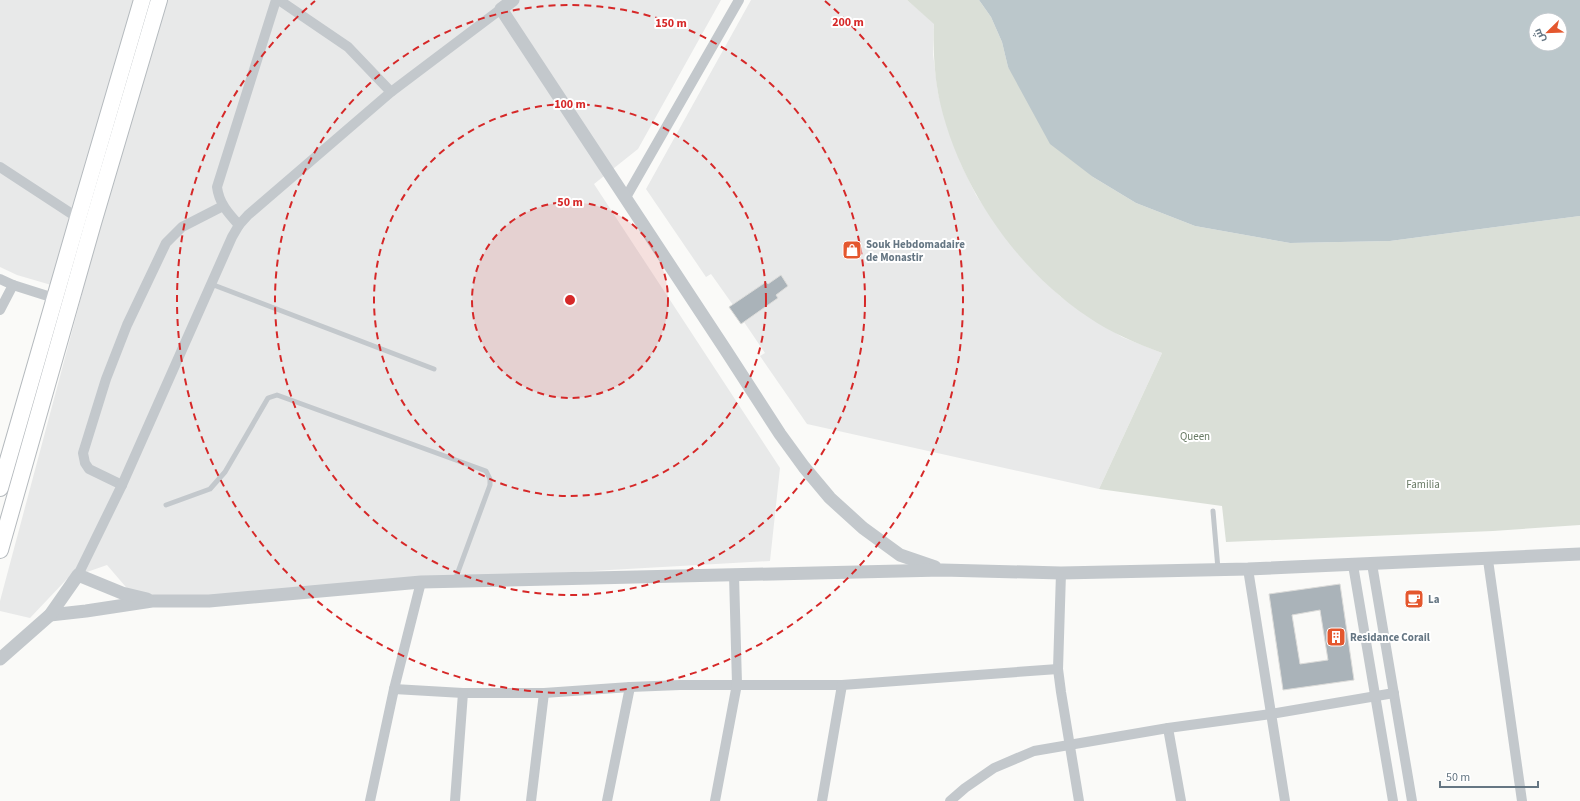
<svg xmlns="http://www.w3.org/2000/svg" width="1580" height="801" font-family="'Source Sans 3',Cairo,sans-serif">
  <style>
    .built { fill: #e8e9e9 }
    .green { fill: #dadfd7 }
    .water { fill: #bbc7cb; fill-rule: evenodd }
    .building { fill: #aab3b9; stroke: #dcdcda; fill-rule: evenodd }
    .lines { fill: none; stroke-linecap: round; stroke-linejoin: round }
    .primary-casing { stroke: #b5babe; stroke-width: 18 }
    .service { stroke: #c3c8cc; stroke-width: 5 }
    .minor { stroke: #c3c8cc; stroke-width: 10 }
    .tertiary { stroke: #c3c8cc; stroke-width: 13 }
    .primary { stroke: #fff; stroke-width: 16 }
    .ring { fill: none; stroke: #d62828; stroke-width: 2; stroke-dasharray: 7 5 }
    .labels { text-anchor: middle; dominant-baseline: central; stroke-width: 4; stroke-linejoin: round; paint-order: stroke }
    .poi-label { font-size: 11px; font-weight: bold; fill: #657683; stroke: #fff; text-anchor: start }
    .park-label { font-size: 11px; fill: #687a64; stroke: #fff }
    .centre { fill: #d62828; stroke: #fff; stroke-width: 2 }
    .ring-label { font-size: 12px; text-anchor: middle; font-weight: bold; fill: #d62828; stroke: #fff; stroke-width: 4; stroke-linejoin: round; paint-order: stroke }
  </style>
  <rect width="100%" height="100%" fill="#fafaf8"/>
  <g class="built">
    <polygon points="0,0 721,0 638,149 594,184 780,468 770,561 399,582 212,600 131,593 107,565 67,579 30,618 0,611 0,601 82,294 17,275 0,267"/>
    <polygon points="751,0 907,0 934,23 933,54 938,93 948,129 961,164 976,195 1002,233 1030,267 1060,296 1122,337 1162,353 1099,489 807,424 760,356 765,353 744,322 741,324 729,307 733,305 711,274 706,277 646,189"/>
  </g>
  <path class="green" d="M907,0H979L991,17L1002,42L1008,67L1093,177L1136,203L1195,226L1290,243L1390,241L1580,216V525L1493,531L1226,542L1222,506L1099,489L1162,353C1136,343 1111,333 1088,317C1014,268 955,180 938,93C934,70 933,47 934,24Z"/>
  <path class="water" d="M979,0H1580V216L1390,241L1290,243L1195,226L1136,203L1093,177L1050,144L1008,67L1002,42L991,17ZM1536,20H1560V44H1536Z"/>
  <g class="building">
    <polygon points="781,275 788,286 776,295 778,298 741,324 729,307 766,282 768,284"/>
    <path d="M1340,584L1354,680L1283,690L1269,594ZM1320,610L1328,660L1300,664L1292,615Z"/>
  </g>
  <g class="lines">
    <defs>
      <g id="primary">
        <polyline points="0,488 78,218 142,0"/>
        <polyline points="0,550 93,223 159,0"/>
      </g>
    </defs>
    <use href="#primary" class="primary-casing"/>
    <g class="service">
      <polyline points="211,284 434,369"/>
      <polyline points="166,505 210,489 225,472 268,398 277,395 486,471 490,479 490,485 455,580"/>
      <polyline points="1213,511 1218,569"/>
    </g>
    <g class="minor">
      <polyline points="279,0 348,47 391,92"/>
      <polyline points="0,167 78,218"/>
      <polyline points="625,199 739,0"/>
      <path d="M239,225C228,213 219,203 217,187L276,0"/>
      <polyline points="0,279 13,285 54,298"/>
      <polyline points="0,310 13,285"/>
      <polyline points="122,485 89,469 85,463 83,453 106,379 127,325 166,243 182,227 223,206"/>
      <polyline points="1488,560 1522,801"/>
      <polyline points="1372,564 1412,801"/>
      <polyline points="1353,565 1393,801"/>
      <polyline points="1248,569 1285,801"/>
      <polyline points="1061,573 1058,669 1061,692 1079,801"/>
      <polyline points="78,575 122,485 232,237 239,225 248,215 391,92 501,9"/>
      <polyline points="394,689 463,693 544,693 630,687 680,685 842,685 1058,669"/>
      <polyline points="1168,728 1181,801"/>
      <polyline points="370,801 394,689 421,582"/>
      <polyline points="455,801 463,693"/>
      <polyline points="531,801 544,693"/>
      <polyline points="607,801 630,687"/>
      <polyline points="715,801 737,684 734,575"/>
      <polyline points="822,801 842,685"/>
      <polyline points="950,801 965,788 994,768 1034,751 1168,728 1271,714 1394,693"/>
    </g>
    <g class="tertiary">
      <polyline points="513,0 501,9 725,349 780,434 804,467 830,498 863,528 900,555 935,567"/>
      <polyline points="50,615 86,611 152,601 209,601 421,582 942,570 1061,573 1248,569 1580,554"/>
      <polyline points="0,659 50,615 78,575 122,593 147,599"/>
    </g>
    <use href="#primary" class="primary"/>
  </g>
  <circle cx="570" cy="300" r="98" fill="#d62828" fill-opacity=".12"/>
  <g class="ring">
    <circle cx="570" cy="300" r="98"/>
    <circle cx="570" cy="300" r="196"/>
    <circle cx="570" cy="300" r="295"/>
    <path d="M825 1A393 393 0 1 1 315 1"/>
  </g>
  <defs>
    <symbol id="shop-square" viewBox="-11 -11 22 22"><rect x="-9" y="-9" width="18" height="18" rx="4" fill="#e4572e" stroke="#fff"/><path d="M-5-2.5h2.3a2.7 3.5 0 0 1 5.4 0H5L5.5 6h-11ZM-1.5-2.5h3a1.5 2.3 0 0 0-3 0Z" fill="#fff"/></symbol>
    <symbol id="cafe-square" viewBox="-11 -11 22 22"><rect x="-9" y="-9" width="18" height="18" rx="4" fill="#e4572e" stroke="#fff"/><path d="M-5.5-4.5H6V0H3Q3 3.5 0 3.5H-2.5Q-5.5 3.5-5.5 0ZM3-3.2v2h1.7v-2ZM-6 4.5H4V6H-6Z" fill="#fff"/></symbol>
    <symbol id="building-square" viewBox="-11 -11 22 22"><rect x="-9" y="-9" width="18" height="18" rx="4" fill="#e4572e" stroke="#fff"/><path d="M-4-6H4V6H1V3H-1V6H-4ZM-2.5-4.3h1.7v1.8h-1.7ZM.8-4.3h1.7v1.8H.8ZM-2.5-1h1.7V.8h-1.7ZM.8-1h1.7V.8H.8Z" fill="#fff"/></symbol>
  </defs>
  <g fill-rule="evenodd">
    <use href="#shop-square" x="841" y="239" width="22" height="22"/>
    <use href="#cafe-square" x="1403" y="588" width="22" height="22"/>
    <use href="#building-square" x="1325" y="626" width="22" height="22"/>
  </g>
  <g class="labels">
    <g class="poi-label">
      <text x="866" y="244">Souk Hebdomadaire<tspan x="866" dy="13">de Monastir</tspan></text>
      <text x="1428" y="599">La</text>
      <text x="1350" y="637">Residance Corail</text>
    </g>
    <g class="park-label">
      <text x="1195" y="436">Queen</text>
      <text x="1423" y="484">Familia</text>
    </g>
  </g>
  <circle cx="570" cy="300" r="6" class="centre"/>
  <g class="ring-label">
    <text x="848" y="26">200 m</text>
    <text x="671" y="27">150 m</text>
    <text x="570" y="108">100 m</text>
    <text x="570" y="206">50 m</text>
  </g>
  <g transform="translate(1548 32) rotate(247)"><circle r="19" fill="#ffffff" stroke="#c1c8cd"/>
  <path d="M0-3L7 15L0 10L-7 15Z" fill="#e4572e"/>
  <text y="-6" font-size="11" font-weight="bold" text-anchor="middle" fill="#657683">ش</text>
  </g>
  <path d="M1440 781v6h98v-6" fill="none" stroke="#657683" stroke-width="2"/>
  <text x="1446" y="781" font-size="12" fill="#657683" stroke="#ffffff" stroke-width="3" paint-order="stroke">50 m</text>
</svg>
